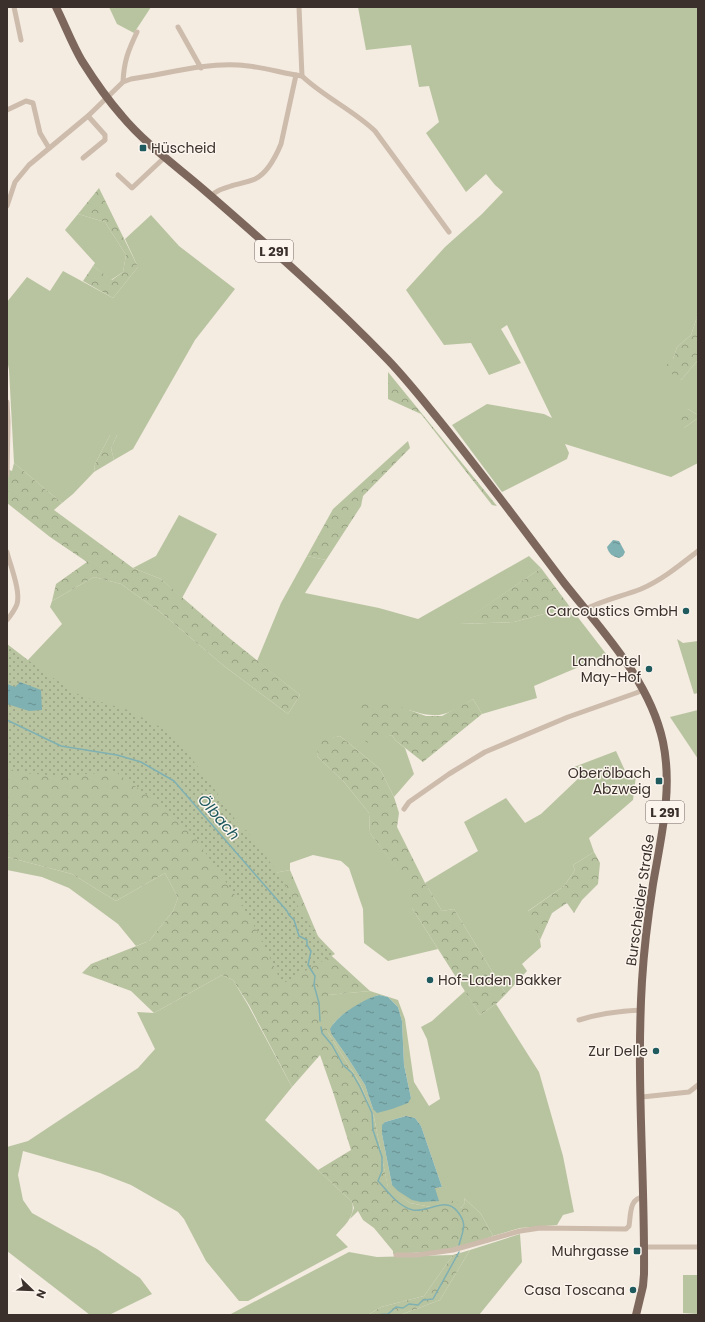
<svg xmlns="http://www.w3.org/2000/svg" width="705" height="1322" font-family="Poppins,sans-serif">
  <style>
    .green { fill: #b8c4a0; fill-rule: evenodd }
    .forest { fill: url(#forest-crowns) }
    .park { fill: url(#park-dots) }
    .water { fill: url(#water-ripples) }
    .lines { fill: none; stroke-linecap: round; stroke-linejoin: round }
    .stream { stroke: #7fb0b2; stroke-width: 1.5 }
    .street { stroke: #cdbbac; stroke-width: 5 }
    .primary { stroke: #7d675c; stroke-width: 8 }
    .poi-dot { fill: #1f5a5e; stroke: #fbf5ee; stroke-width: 1.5 }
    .labels { text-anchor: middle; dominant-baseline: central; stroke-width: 3; stroke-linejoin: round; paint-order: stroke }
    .shield { fill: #fbf5ee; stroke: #756b66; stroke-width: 1 }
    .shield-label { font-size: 13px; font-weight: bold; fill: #3b302b }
    .poi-label { font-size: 14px; fill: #3b302b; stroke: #fbf5ee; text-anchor: end }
    .street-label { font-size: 14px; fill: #3b302b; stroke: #fbf5ee }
    .water-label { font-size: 15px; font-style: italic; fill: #1f5a5e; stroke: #fbf5ee }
  </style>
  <defs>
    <pattern id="forest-crowns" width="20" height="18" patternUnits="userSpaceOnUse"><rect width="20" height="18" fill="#b8c4a0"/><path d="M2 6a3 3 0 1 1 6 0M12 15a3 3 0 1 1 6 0" fill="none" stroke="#97a083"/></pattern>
    <pattern id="park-dots" width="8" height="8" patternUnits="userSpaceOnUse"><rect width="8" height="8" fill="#b8c4a0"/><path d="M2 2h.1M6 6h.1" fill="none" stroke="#97a083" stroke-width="1.8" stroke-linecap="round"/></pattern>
    <pattern id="water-ripples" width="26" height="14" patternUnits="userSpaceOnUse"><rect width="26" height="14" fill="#7fb0b2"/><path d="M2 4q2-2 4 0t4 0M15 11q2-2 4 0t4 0" fill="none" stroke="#699091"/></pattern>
  </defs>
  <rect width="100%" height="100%" fill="#f4ebe1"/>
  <g class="green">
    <polygon points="109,7 151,7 134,33 117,24"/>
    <polygon points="358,7 698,7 698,314 691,335 677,347 673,359 681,380 698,360 698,415 688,409 684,428 698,418 698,463 671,477 565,444 569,453 567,459 502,492 452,425 487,404 544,414 552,418 507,325 501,329 521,363 489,375 471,343 444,345 406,290 445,247 482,214 503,192 495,185 486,174 466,192 426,133 439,122 429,86 419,87 411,45 366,50"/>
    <polygon points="78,214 105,222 126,255 123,272 111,280 93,266 95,263 65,230"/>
    <polygon points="151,215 179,246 235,289 195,340 133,449 114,460 111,448 117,435 110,435 95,464 94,472 73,494 62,503 14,463 9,370 7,359 7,302 27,277 50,291 63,271 113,298 138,267 125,239"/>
    <polygon points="179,515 217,534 182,598 161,579 133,568 156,556"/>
    <path d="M307,556L326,560L305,593L379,608L418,619L529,556L541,568L460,624L514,622L570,607L607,655L534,686L537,698L482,714L473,699C446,715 441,720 409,710L383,737L392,735L395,740L405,748L414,774L394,797L380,769L340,736L320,741L317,756L344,782L369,813L370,833L412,888V908L438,949L388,961L364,943L363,909L349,868L341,861L313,855L290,863V870L263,875L7,744V644L27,661L62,624L50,607L52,601L94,577L121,584L159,611L224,666L288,714L300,695L257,661L281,603Z"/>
    <polygon points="677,639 683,643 698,641 698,693 694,694"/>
    <polygon points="698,710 698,759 670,717"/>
    <polygon points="616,751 627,775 636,776 633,800 589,838 594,852 573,865 575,870 564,886 528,911 540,940 541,947 522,964 527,971 506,994 454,909 442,911 425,883 478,851 464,822 506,798 525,823 541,814 583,774 574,767"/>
    <polygon points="7,857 72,874 116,901 165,873 178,898 173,911 149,941 136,946 118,924 69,888 42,877 7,870"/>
    <path d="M222,975L233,980L248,1005L292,1087L265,1120L352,1202C356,1216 345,1225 336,1235L348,1247L248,1301H239L206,1261L184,1219L178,1212L131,1185L100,1173L23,1151L18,1175L23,1200L32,1213L97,1249L140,1278L152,1294L109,1315H90L7,1251V1147L28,1141L138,1068L155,1049L137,1012L154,1013Z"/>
    <path d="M370,991L398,1000L405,1019L414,1082L429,1106L440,1099L427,1039L421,1027L432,1021L465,991L480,1015L496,1004L539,1072L563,1156L574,1212L563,1215L557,1225L520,1228L493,1236L481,1214L464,1198L465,1203L461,1208L450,1201L431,1207L410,1203L388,1188L374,1117L360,1083L327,1031V995ZM379,995L388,997L398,1007L402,1021L404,1065L411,1098L373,1109L365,1085L346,1055L332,1035C332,1031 332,1026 334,1023C341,1014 368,998 379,995ZM406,1116L415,1118L421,1126L442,1187L435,1188L392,1185L382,1134L385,1122Z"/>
    <polygon points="520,1234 522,1262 479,1315 400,1315 440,1300 470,1250"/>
    <polygon points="349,1252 377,1257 453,1255 424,1296 381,1307 368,1315 229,1315"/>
    <polygon points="683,1275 698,1275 698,1314 683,1313"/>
  </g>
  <g class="forest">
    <polygon points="99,188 138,267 113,298 83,281 93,266 112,280 123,272 126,255 105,222 78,214"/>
    <polygon points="698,314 698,360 681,380 663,368 673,359 677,347 691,335"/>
    <polygon points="388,372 497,506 492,505 421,414 388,399"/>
    <polygon points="688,409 698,415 698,418 684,428 675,420"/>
    <polygon points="110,435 117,435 111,448 114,460 94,472 95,464"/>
    <polygon points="408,441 410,448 363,496 361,506 326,560 307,556 333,509"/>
    <polygon points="14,463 62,503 54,510 133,568 161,579 228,637 300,695 288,714 224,666 159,611 121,584 94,577 52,601 56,584 87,562 50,537 7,503 7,469 12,471"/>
    <polygon points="541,568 570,607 514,622 459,624"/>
    <polygon points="375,698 426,716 442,716 473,699 482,714 423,762 395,740 392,735 366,743 357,705"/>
    <polygon points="340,736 380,769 394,797 399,813 397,827 425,883 442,911 454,909 506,994 496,1004 480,1015 412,908 411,888 370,833 369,813 344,782 317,756 319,740"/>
    <polygon points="7,744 117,757 223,801 263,875 290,870 323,948 370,991 328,995 327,1031 360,1083 374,1117 388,1187 410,1203 431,1207 450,1200 457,1202 461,1208 465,1203 464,1198 481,1214 493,1236 459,1249 428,1252 393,1254 393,1251 374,1228 363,1220 358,1211 350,1219 354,1208 352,1202 318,1170 351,1150 334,1095 320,1055 292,1087 249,1005 233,980 222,975 154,1013 131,991 82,973 91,964 149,941 173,911 178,898 165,873 116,901 72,874 7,857"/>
    <polygon points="594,852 600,863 598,884 582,900 574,913 567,903 552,913 540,940 527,912 564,886 575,870 573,865"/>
    <polygon points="470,1250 440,1300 400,1315 368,1315 381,1307 424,1296 453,1255"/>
  </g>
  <polygon class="park" points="7,644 41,670 81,696 128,710 168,731 181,745 208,780 243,831 246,830 273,866 314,932 335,954 282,984 261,938 242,905 191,832 165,808 117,773 99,773 63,776 22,773 7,768"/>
  <g class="water">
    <path d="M613,540L619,541L625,552L623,556L619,558C612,556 609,554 607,547Z"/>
    <polygon points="20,682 41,690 42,710 29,711 7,704 7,684 15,687"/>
    <path d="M379,995L388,997L398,1007L402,1021L404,1065L411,1098L408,1103L392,1109L377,1113L373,1109L365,1085L346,1055L332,1035L330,1029C336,1016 365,998 379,995Z"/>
    <polygon points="406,1116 415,1118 421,1126 442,1187 435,1188 439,1201 421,1202 412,1200 398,1191 392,1185 382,1134 382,1125 385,1122"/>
  </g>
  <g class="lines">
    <g class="stream">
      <polyline points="7,720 61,746 117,755 141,762 174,781 287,911 289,915 294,920 299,936 307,940 307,945 311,951 308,965 315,976 314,985 319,1003 320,1021"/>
      <path d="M321,1027L322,1033L332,1045L343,1065L352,1073L360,1087L372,1113L373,1130L382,1157V1171L378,1181C389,1192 397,1206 413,1210C428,1213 445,1196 457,1211C468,1224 463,1230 459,1245"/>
      <polyline points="374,1315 388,1314 396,1307 403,1308 409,1304 418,1305 423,1300 433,1299 459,1252"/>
    </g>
    <g class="street">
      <polyline points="14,7 21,40"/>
      <path d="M299,7L302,76C324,97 353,110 375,131L449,232"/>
      <polyline points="178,27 201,68"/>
      <path d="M123,82C124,61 128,51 137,32"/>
      <polyline points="7,110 26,101 33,103 40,133 49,148"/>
      <polyline points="83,158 105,140 105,135 88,116"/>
      <polyline points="118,175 132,188 165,157"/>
      <path d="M211,196C217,190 222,189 231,186C238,184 248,182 255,179C268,173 276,156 281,144L296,75"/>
      <path d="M7,206L15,182L29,165L88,116L123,82L131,79C166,74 203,63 238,65C260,66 281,73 302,76"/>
      <polyline points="7,402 8,422 7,475"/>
      <path d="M7,552C10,565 21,591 17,604C15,610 11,615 7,620"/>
      <path d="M586,609C603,600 623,596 641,589C662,580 680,565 698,551"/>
      <polyline points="404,809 409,802 449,774 485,752 568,717 636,693 643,690"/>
      <path d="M579,1020C601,1013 618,1011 641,1010"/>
      <polyline points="642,1097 689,1092 698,1085"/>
      <polyline points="644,1247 698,1247"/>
      <path d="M396,1255H417L453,1250L520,1231L540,1228L626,1229L629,1226C631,1214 629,1198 644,1197"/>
    </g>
    <path class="primary" d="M56,7C65,25 72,44 82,61C94,80 107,99 122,116C147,146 182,170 211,196C272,249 332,302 388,360C410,383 430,409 451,435C490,484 527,534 565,584C603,632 650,681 663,742C673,790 661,837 653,884C648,916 644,948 642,981C636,1079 645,1177 644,1274L643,1286L636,1315"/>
  </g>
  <g class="poi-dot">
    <rect x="139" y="144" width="8" height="8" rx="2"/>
    <circle cx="686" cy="611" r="4"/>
    <circle cx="649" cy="669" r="4"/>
    <rect x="655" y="777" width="8" height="8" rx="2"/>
    <circle cx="430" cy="980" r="4"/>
    <circle cx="656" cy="1051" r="4"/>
    <rect x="633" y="1247" width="8" height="8" rx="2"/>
    <circle cx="633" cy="1290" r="4"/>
  </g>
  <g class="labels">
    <g class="shield">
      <rect x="255" y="240" width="38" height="22" rx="3"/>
      <rect x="646" y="801" width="38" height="22" rx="3"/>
    </g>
    <g class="shield-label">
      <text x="274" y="251">L 291</text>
      <text x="665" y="812">L 291</text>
    </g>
    <g class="poi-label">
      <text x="151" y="148" text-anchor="start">Hüscheid</text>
      <text x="678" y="611">Carcoustics GmbH</text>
      <text x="641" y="661">Landhotel<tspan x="641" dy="16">May-Hof</tspan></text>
      <text x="651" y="773">Oberölbach<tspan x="651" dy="16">Abzweig</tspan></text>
      <text x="438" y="980" text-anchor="start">Hof-Laden Bakker</text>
      <text x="648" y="1051">Zur Delle</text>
      <text x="629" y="1251">Muhrgasse</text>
      <text x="625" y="1290">Casa Toscana</text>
    </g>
    <g class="street-label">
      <text transform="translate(640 900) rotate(-82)">Burscheider Straße</text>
    </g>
    <g class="water-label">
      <text transform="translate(219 817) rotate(49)">Ölbach</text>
    </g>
  </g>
  <rect width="705" height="1322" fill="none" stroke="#3b302b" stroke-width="16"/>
  <g transform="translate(32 1290) rotate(113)" stroke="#fbf5ee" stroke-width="3" paint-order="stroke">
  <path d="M0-3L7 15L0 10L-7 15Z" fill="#3b302b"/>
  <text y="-6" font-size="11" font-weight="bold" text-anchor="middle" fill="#3b302b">N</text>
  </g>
</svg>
